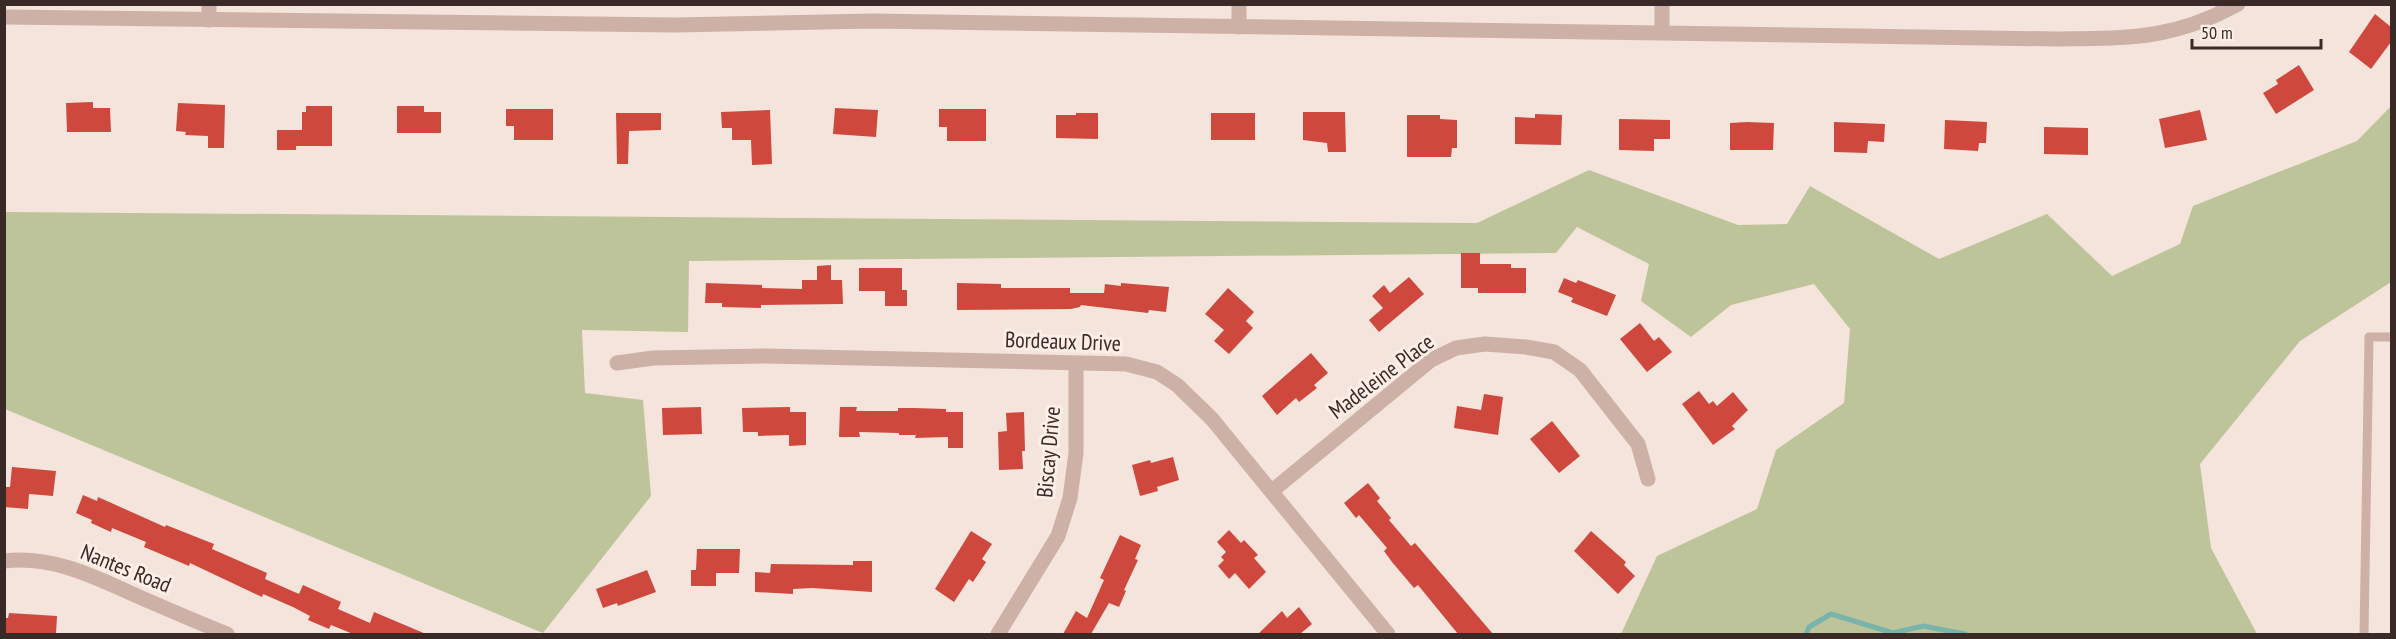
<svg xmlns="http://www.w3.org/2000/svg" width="2396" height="639" font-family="'PT Sans Narrow',sans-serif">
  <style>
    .green { fill: #bdc49a }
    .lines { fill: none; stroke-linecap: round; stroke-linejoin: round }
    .stream { stroke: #78b3ac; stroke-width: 5 }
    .building { fill: #cf483e }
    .service { stroke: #cdb1a6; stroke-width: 9 }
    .minor { stroke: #cdb1a6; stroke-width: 15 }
    .tertiary { stroke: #cdb1a6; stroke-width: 15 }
    .labels { text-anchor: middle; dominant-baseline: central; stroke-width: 6; stroke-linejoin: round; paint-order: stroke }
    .street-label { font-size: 22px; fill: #392a27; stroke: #fbefe8 }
  </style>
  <rect width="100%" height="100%" fill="#f4e4db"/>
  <polygon class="green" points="2392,105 2391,282 2300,341 2200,464 2211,548 2257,634 1621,634 1657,556 1757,509 1776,450 1844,403 1850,329 1814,284 1731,305 1691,337 1641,301 1649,264 1577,227 1556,253 689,261 688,332 582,330 585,393 643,400 651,496 543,633 5,409 4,212 1477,223 1589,170 1738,225 1787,224 1810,186 1939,259 2047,214 2112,276 2180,244 2193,206 2357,141"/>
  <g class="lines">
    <polyline class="stream" points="1806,634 1809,627 1831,614 1893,633 1923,626 1965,634"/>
  </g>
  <g class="building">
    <polygon points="2375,14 2391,27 2391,42 2371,69 2349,52"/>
    <polygon points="2299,65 2314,90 2276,114 2263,93 2278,84 2276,80"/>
    <polygon points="93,102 93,108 110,108 111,132 67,132 66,103"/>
    <polygon points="178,103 225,105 224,148 208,148 208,136 185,135 186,132 176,131"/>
    <polygon points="306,106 332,106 332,146 296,146 296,150 277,150 277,130 302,130 302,112 306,112"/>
    <polygon points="397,106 424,106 424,112 441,112 441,133 397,133"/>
    <polygon points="835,108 878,110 876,137 833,134"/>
    <polygon points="506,109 553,109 553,140 514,140 514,126 506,126"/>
    <polygon points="939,109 986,109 986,141 947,141 947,127 939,127"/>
    <polygon points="770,110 772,164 752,165 751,140 732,140 732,128 722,128 721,112"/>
    <polygon points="2200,110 2207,140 2165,148 2159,119"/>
    <polygon points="1303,112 1345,112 1346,152 1328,152 1327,143 1303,140"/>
    <polygon points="616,113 661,113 661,130 629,131 628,164 617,164"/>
    <polygon points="1076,113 1098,113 1098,139 1056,138 1056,115 1076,115"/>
    <rect x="1211" y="113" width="44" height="27"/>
    <polygon points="1535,114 1562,115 1561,145 1515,144 1515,117 1535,118"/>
    <polygon points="1407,115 1440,115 1440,119 1457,120 1457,148 1452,148 1451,157 1407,157"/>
    <polygon points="1619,119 1670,120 1670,139 1654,139 1654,151 1619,150"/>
    <polygon points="1945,120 1987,122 1986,143 1979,143 1978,151 1944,149"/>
    <polygon points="1747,122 1774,123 1773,150 1730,150 1730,123"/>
    <polygon points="1834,122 1885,124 1884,142 1868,141 1867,153 1834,152"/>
    <polygon points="2044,127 2088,128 2088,155 2044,154"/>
    <polygon points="1461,253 1480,253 1480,264 1511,264 1511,268 1526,268 1526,293 1478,293 1478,288 1461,288"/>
    <polygon points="831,265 831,280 842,280 843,304 761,305 761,308 722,307 722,303 705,303 706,283 762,285 762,288 802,289 802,280 817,280 817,266"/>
    <polygon points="859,268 902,268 902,290 907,290 907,306 885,306 885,291 859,291"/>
    <polygon points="1409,277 1424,294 1379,332 1369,320 1383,308 1372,296 1384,285 1390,293"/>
    <polygon points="1564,278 1576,283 1578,280 1616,295 1607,316 1571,302 1573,298 1558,292"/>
    <polygon points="957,283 1001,284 1001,288 1070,288 1070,293 1104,293 1105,284 1121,286 1121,283 1169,287 1166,312 1149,310 1148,313 1081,305 1080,307 1071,309 957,310"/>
    <polygon points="1228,288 1254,312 1246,321 1253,328 1229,354 1214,341 1224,330 1205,314"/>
    <polygon points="1640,323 1654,341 1659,337 1672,352 1647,372 1620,339"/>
    <polygon points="1311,353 1328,373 1314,385 1317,388 1299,402 1296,398 1277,415 1262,396"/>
    <polygon points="1699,391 1709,404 1713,401 1717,406 1733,392 1748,410 1732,426 1735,429 1713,445 1682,404"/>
    <polygon points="1484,394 1503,397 1498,435 1454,428 1457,406 1481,410"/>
    <polygon points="701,407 702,434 663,435 662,408"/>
    <polygon points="790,407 790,412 806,412 806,445 789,446 789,435 758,436 758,432 743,432 742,408"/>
    <polygon points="840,407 857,407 856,411 898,411 898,408 914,408 946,409 946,412 963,412 963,448 948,448 948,437 915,438 916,435 899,435 899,433 859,432 860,437 839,437"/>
    <polygon points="1024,412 1025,451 1022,451 1023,469 999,470 998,432 1007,431 1006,413"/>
    <polygon points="1552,421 1580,456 1559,473 1530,439"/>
    <polygon points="1173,457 1179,480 1157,487 1158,491 1140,496 1132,465 1150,460 1151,463"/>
    <polygon points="12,467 56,471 53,496 29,494 28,509 4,507 6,487 10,487"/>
    <polygon points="1368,483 1380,498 1377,501 1391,518 1389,520 1411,546 1415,543 1493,634 1458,634 1418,585 1414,588 1392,562 1384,551 1387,548 1359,515 1356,518 1344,503"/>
    <polygon points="83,495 97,501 98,497 165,527 166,525 214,544 212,549 267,573 265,579 299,594 303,585 341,602 338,609 370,623 374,612 426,634 353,634 331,625 329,629 308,620 310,616 293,607 263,594 262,597 190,563 189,566 144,547 146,542 112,528 111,532 91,523 92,520 76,513"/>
    <polygon points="1229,530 1241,543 1244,540 1258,555 1254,558 1266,572 1249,589 1235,573 1229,579 1218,566 1224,560 1221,557 1226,552 1217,542"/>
    <polygon points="971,531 992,544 982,559 986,562 973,582 969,579 954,602 935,589"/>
    <polygon points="1591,531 1626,562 1624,565 1635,576 1618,594 1574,551"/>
    <polygon points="1120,535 1141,545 1135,559 1138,560 1124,590 1126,591 1119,607 1109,603 1091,634 1063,634 1076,611 1087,618 1104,580 1100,578"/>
    <polygon points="697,549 740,549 739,573 716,573 716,586 691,586 691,570 696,570"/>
    <polygon points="853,561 872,561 872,592 812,588 793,589 793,594 755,592 755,572 770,573 771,564 853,565"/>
    <polygon points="647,570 656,592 618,606 617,603 603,608 596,589"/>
    <polygon points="1299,607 1312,624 1300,634 1258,634 1282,611 1287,618"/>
    <polygon points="9,613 57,616 56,634 4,634 4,618 8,618"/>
  </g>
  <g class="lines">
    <polyline class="service" points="2364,634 2369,337 2392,337"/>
    <g class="minor">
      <polyline points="209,4 209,20"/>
      <polyline points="1239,4 1239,27"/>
      <polyline points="1662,4 1662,32"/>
      <polyline points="617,363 653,358 767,356 1126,364 1157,372 1177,385 1212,419 1388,634"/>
      <polyline points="1272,491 1431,360 1456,348 1485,344 1526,347 1554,352 1580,370 1638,444 1648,479"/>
      <path d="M4,561C52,555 95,577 137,596C167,609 197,622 227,634"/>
      <polyline points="998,634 1058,536 1070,498 1076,453 1076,364"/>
    </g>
    <path class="tertiary" d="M4,17L675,25L873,21L2057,39C2128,38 2173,40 2238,4"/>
  </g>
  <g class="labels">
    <g class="street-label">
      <text transform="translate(1063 341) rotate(2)">Bordeaux Drive</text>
      <text transform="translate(1381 376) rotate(-37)">Madeleine Place</text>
      <text transform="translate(1048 452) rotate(-85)">Biscay Drive</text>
      <text transform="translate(126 568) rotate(22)">Nantes Road</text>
    </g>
  </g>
  <rect width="2396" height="639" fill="none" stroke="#392a27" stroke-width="12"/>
  <path d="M2192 39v9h129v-9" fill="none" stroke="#392a27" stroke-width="3"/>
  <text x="2201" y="39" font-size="18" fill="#392a27" stroke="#fbefe8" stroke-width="4.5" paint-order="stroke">50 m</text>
</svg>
